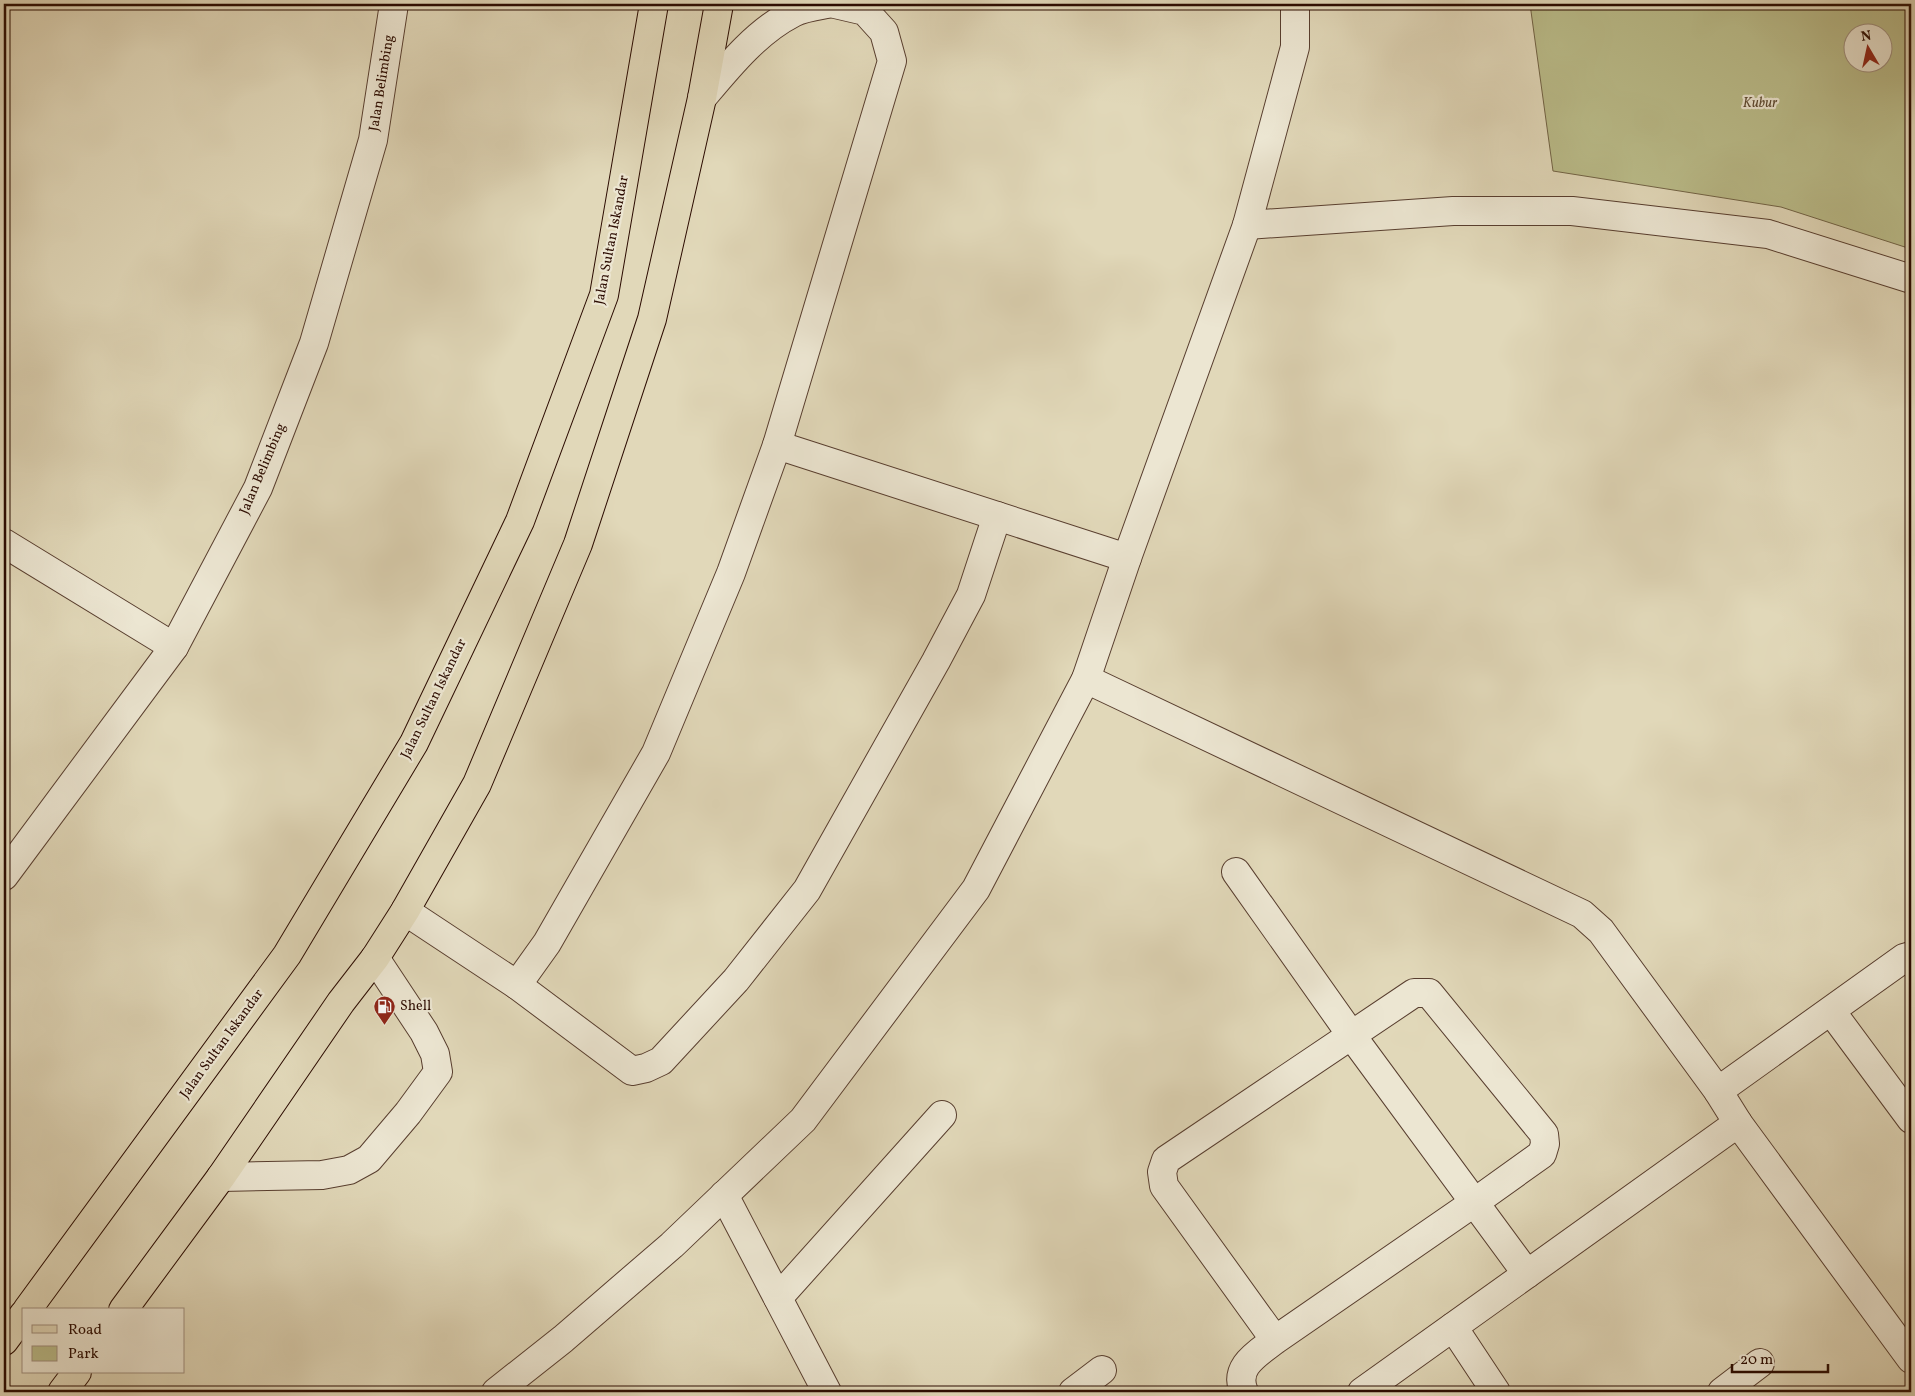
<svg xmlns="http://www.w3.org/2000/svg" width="1915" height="1396" font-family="Vollkorn,serif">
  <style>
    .green { fill: #babc8a; stroke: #726446; fill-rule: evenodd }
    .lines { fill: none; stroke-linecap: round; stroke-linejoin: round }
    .minor-casing { stroke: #583e2f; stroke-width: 30 }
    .major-casing { stroke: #2b0b01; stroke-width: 30 }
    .minor { stroke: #ece6d2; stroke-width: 28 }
    .major { stroke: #e1d8b9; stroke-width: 28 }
    .labels { text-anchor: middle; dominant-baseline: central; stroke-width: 4.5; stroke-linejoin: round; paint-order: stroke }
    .street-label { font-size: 14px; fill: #2b0b01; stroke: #ece6d2 }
    .park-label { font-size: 14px; font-style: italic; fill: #5d4931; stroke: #ece6d2 }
    .poi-label { font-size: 14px; fill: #2b0b01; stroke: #ece6d2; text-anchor: start }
  </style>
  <rect width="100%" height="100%" fill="#e1d8b9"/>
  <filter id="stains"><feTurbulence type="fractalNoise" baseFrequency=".004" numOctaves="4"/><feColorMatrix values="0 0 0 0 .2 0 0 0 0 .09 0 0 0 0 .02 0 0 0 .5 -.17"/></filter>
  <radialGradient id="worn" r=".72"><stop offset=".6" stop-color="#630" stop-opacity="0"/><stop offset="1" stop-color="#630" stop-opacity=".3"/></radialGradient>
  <path class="green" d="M1530,4H1911V249L1781,207L1553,171ZM1852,32H1882V62H1852Z"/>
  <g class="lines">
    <defs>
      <g id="minor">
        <path d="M702,98C728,67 756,32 793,13C802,8 816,6 827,4"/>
        <polyline points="1247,225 1453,211 1572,211 1768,234 1911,279"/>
        <polyline points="777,445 1127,558"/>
        <polyline points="4,543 174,647"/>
        <polyline points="1086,679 1582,914 1601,931 1718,1091 1738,1123 1911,1359"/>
        <polyline points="1236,872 1352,1036 1527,1274"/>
        <polyline points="4,876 174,647 258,488 314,343 373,140 394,4"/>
        <polyline points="405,911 517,985 547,943 656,753 731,573 777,445 892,61 884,32 865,11 835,4"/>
        <polyline points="517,985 632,1071 646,1068 661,1061 736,980 807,890 936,661 971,595 997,516"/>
        <polyline points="1831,1011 1911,1119"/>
        <polyline points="1718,1091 1904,958 1911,956"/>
        <polyline points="221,1177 322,1175 349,1170 369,1159 408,1113 438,1072 435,1054 424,1032 375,958"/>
        <polyline points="724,1195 827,1392"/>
        <polyline points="778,1298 942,1115"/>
        <polyline points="1453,1327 1496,1392"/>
        <polyline points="496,1392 563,1339 672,1245 803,1120 976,889 1086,679 1127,558 1247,225 1295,47 1295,4"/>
        <polyline points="1073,1392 1102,1370"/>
        <path d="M1244,1392C1233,1367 1257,1354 1275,1340L1475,1202L1542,1154L1545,1144L1544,1134L1429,993H1414L1166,1160L1162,1172L1164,1186L1275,1340"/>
        <polyline points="1362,1392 1738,1123"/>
        <polyline points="1722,1392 1760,1363"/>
      </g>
      <g id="major">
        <polyline points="27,1310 287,955 414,743 520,521 604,295 654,4"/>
        <polyline points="123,1310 221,1177 341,1002 375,958 405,911 477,784 578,544 652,319 702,98 719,4"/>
        <polyline points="4,1341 24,1314"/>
        <polyline points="62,1392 77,1372"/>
      </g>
    </defs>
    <use href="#minor" class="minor-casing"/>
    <use href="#major" class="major-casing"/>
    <use href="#minor" class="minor"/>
    <use href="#major" class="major"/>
  </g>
  <defs>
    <symbol id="fuel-pin" viewBox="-11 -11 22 30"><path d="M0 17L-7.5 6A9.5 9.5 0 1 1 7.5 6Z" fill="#8f2418" stroke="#ece6d2"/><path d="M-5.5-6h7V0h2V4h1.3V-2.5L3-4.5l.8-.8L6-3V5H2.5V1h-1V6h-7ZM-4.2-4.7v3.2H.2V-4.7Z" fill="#fff"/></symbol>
  </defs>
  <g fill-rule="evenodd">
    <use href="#fuel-pin" x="372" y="994" width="25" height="34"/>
  </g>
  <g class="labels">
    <g class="street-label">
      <text transform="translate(382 83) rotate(-81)">Jalan Belimbing</text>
      <text transform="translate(612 240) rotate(-79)">Jalan Sultan Iskandar</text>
      <text transform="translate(263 469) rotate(-67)">Jalan Belimbing</text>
      <text transform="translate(434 699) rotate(-64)">Jalan Sultan Iskandar</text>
      <text transform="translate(222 1044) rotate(-54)">Jalan Sultan Iskandar</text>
    </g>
    <g class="park-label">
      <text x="1760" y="103">Kubur</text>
    </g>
    <g class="poi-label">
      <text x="400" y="1006">Shell</text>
    </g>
  </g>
  <rect width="1915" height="1396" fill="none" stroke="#e1d8b9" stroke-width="20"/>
  <rect x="5" y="5" width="1905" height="1386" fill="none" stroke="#2b0b01" stroke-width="2.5"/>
  <rect x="10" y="10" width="1895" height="1376" fill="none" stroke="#2b0b01"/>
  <rect x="22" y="1308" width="162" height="65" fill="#ece6d2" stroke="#9f8e7e"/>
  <rect x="32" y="1325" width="25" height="8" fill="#e1d8b9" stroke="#9f8e7e"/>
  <text x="68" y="1334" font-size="15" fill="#2b0b01">Road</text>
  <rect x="32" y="1346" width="25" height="15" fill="#babc8a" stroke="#9f8e7e"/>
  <text x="68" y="1358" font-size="15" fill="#2b0b01">Park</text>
  <g transform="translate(1868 48) rotate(351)"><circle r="24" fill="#ece6d2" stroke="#9f8e7e"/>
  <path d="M0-4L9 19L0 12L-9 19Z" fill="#8f2418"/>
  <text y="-8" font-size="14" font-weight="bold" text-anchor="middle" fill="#2b0b01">N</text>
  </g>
  <path d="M1732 1364v8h96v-8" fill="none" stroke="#2b0b01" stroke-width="2.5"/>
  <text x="1740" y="1364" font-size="15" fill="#2b0b01" stroke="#ece6d2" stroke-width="4" paint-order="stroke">20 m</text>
  <rect width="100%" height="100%" filter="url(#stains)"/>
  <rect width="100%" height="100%" fill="url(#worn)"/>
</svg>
